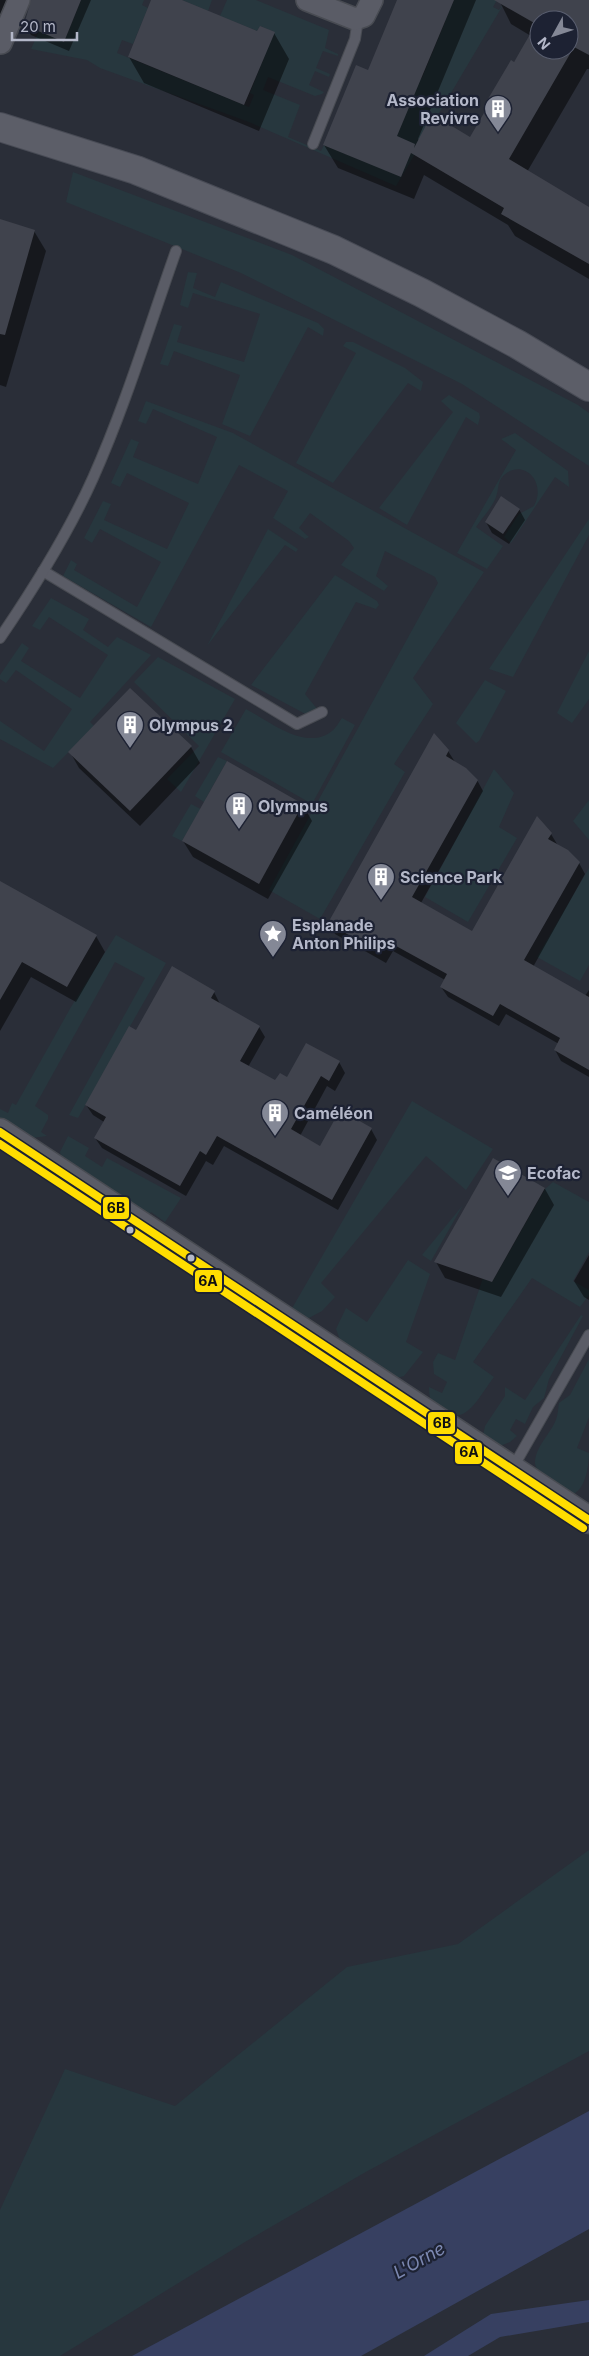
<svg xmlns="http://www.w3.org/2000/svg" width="589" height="2356" font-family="Inter,sans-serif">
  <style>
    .green { fill: #27373e }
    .water { fill: #374061 }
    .shadow { fill: #0007; fill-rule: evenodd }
    .building { fill: #40434d; fill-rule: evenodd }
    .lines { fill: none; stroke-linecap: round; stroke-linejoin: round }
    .service-casing { stroke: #484b52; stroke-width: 12 }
    .minor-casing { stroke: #484b52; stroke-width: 24 }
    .tertiary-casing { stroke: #484b52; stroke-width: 29 }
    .primary-casing { stroke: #484b55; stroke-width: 30 }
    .service { stroke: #5a5c66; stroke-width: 10 }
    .minor { stroke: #5a5c66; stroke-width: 21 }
    .tertiary { stroke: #5a5c66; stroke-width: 26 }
    .primary { stroke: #5c5e68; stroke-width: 28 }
    .bus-1-casing { stroke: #1d2233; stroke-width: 11 }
    .bus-2-casing { stroke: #1d2233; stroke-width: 11 }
    .bus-1 { stroke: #fd0; stroke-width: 8 }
    .bus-2 { stroke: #fd0; stroke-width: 8 }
    .bus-dot { fill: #b4b8c9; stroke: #1d2233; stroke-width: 2 }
    .labels { text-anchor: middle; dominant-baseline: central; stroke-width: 4.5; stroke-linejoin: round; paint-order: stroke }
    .poi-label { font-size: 16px; font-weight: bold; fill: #b4b8c9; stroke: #1d2233; text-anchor: start }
    .water-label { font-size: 18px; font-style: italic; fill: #7c88b1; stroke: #1d2233 }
    .line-badge { stroke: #1d2233; stroke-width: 2 }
    .pale-badge-label { font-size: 14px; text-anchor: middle; font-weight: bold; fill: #111 }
  </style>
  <rect width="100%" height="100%" fill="#2a2e38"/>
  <g class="green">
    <polygon points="81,0 144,0 142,5 148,8 133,44 122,40 117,53 249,107 254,95 250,93 274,32 260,26 257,31 220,16 227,0 256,0 329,30 325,48 338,54 338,56 323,51 316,68 330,74 329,77 315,71 309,85 324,92 322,94 315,96 268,77 263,90 300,105 288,137 321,151 324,145 368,163 410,74 422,78 445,22 441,0 452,5 454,0 497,0 493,7 499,10 506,0 396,186 249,122 100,68 87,60 31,49 39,31 64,42"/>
    <polygon points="182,0 212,0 208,11"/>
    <polygon points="73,172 292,255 578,405 589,413 589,466 462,384 241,273 66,202"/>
    <polygon points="188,272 197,273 193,288 215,297 221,282 318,323 324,329 323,336 308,327 250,436 222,424 240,375 174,351 168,366 160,364 174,324 182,326 177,342 244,362 260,314 193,293 188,308 180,305"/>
    <polygon points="346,342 353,342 405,368 423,382 421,391 408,383 333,483 296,463 356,353 343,346"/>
    <polygon points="449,395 479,413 480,417 478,425 466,417 407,525 379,508 453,412 441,401"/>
    <polygon points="146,401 233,433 484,572 413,678 433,704 394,764 405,772 320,919 269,890 438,583 435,577 385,551 376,576 388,586 384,591 341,565 354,548 349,541 310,513 299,528 309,537 305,539 273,518 288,491 239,465 151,627 63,576 71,560 77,564 74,570 137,607 161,562 100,529 92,543 84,538 103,501 111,504 104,520 167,549 189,503 127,473 120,487 111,483 131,439 139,442 133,457 198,484 217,437 153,409 146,424 138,421"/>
    <path d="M515,433L568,471L569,487L555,477L511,543L504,537L519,514L534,506C547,481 523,458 504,475C497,481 499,490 496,497C492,508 482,518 476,527L503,546L487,569L457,553L516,450L501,439Z"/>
    <polygon points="589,519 589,535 513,677 489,669"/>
    <polygon points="268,529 298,549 296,552 285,545 207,646"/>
    <polygon points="335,575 377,601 379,605 376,609 356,602 305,694 318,710 313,718 251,685"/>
    <polygon points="51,598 89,619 83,630 108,647 117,637 151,655 90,722 94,726 53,768 0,739 0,721 44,751 72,709 16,670 6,683 0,679 0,675 22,643 29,648 21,661 80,698 108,655 49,617 40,630 32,626"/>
    <polygon points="589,651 589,699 572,723 557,713"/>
    <polygon points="158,657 235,699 181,792 167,779 199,746 134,682"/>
    <polygon points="485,680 506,691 479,741 476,743 456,723"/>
    <path d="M246,709C269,721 306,752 332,731C336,728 339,722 342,718L355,725L312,804L221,752Z"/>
    <polygon points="218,757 227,761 206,798 217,811 195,796"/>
    <polygon points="494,769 514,793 499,827 517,838 468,922 425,897"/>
    <polygon points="589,800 589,840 573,821"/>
    <polygon points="191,804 214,816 199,812 182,841 172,836"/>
    <polygon points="589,868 589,965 580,981 537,957"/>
    <polygon points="116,935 166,963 78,1118 69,1115 145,978 115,962 35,1106 48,1115 48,1119 41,1132 47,1136 32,1138 0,1119 0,1109 8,1113 12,1103 16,1105 71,1007"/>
    <polygon points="412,1101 493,1149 466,1190 426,1156 321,1283 335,1297 322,1311 307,1319 291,1310"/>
    <polygon points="68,1136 89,1148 85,1156 102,1167 107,1158 181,1198 165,1222 151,1212 146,1218 62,1161 60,1152"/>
    <path d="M553,1182L589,1202V1252L573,1281L589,1290V1295L580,1307L532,1278L473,1362L494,1377C479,1396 466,1429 440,1410C431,1404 429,1398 429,1387L442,1393L447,1382L434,1374L433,1362L438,1353L455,1360L483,1278L492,1282L545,1189Z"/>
    <polygon points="463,1205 431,1261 422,1255"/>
    <polygon points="408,1260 430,1274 406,1342 423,1352 404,1376 396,1378 342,1345 336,1329 346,1308 367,1322"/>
    <polygon points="581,1315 583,1316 549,1379 544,1398 533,1407 525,1424 516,1419 510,1430 517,1436 510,1442 500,1446 483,1435 485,1426 505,1396 505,1387 525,1400"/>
    <path d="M589,1359V1417L577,1448L589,1453C589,1464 586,1487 575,1493C564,1498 536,1475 535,1463C535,1448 549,1435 555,1422C558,1416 558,1409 559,1403L570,1395Z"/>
    <polygon points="589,1850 589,2051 364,2173 245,2242 60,2356 0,2356 0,2210 65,2069 175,2106 347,1967 458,1944"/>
  </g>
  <g class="water">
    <polygon points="589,2111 589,2229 361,2356 132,2356"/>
    <polygon points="589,2300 589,2322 500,2337 468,2356 424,2356 491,2314"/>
  </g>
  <g class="shadow">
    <polygon points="0,0 18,0 7,19 0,16"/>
    <polygon points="32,0 91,0 69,51 31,35 25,25"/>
    <polygon points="152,0 179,0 258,33 274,33 289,59 259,131 144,83 129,57"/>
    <path d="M426,0H476L418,139L419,140L471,138L489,108L487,104L531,36L511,24L499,0H589V69H587L527,172L589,208V279L515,236L508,225L424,175L414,199L338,168L324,145L369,72ZM539,20H569V50H539Z"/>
    <polygon points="0,221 34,231 46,251 6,387 0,385"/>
    <polygon points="519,509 525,520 509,544 492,533 486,522"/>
    <polygon points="130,690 191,747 200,763 140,826 79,768 70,752"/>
    <polygon points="448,751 455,762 477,780 483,791 421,903 473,933 551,834 557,844 579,863 585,874 533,967 585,996 589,990 589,1077 561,1061 555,1050 559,1044 506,1014 499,1026 448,997 441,987 445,980 393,951 386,963 335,934 329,923"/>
    <polygon points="228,763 303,805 312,821 268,899 193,857 183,841"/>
    <polygon points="0,882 96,936 105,952 76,1002 31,977 0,1031"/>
    <polygon points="214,992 220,1004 259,1027 265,1037 248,1067 276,1082 339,1062 345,1073 335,1091 327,1086 300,1136 321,1147 371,1129 377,1140 338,1210 224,1146 213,1165 206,1161 186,1196 102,1148 95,1138 104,1122 93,1115 86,1105 136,1032"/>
    <polygon points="494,1160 545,1189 554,1205 501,1297 445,1278 436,1262"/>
    <polygon points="589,1255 589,1300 584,1297 574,1281"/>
  </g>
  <g class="building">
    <polygon points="31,0 81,0 64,42 24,25"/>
    <polygon points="151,0 182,0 257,31 260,26 275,32 244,105 128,57"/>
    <path d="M397,0H454L397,136L415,144L414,148L432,114L470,137L488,106L485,104L511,60L514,62L536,24L494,0H589V55L574,47L509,159L589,207V264L501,214L504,208L411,153L401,177L323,145L356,65L368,70ZM539,20H569V50H539Z"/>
    <polygon points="0,219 35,230 5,335 0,334"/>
    <polygon points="501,496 520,509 503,534 485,522"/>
    <polygon points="130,688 192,746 130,811 68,752"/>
    <polygon points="434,733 449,750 446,756 466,768 478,780 412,897 472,931 537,816 552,833 548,839 568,850 580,862 524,960 589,997 589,1070 554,1050 560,1038 500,1004 493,1016 440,987 447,974 387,941 380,953 328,923"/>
    <polygon points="227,761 303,804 259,884 182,841"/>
    <polygon points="0,881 97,935 67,987 22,962 0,1000"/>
    <polygon points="172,966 215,991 211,998 260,1026 240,1061 275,1080 280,1073 287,1077 306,1043 340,1061 329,1081 321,1076 291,1129 320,1146 340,1110 372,1128 332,1200 217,1136 206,1155 200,1151 180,1186 94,1138 106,1117 85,1105 129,1026 136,1030"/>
    <polygon points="493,1158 545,1188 492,1282 434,1262"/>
  </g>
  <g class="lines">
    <defs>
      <g id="service">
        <polyline points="313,144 355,39 358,19"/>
        <polyline points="43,571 297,724 322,712"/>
        <path d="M0,638C34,588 68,534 93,478C126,404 149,327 176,251"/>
        <polyline points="512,1469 589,1335"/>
      </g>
      <g id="minor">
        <polyline points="307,0 355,19 364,16 372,0"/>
        <polyline points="1,43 19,0"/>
      </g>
      <polyline id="tertiary" points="0,1132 589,1520"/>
      <polyline id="primary" points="0,127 136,170 334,250 422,293 517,344 589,387"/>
    </defs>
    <use href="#service" class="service-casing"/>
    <use href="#minor" class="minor-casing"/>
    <use href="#tertiary" class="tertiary-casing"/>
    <use href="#primary" class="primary-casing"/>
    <use href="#service" class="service"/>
    <use href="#minor" class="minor"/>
    <use href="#tertiary" class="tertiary"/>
    <use href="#primary" class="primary"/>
    <defs>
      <polyline id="bus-1" points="0,1132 589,1520"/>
      <polyline id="bus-2" points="0,1144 583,1528"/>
    </defs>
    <use href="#bus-1" class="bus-1-casing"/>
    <use href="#bus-2" class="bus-2-casing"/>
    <use href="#bus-1" class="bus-1"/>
    <use href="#bus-2" class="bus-2"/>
  </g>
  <defs>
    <symbol id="building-pin" viewBox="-11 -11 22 30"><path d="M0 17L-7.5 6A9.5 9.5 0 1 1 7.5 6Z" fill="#848896" stroke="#1d2233"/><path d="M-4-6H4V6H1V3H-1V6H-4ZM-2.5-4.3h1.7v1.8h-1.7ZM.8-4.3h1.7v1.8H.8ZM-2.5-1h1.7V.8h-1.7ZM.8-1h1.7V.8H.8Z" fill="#fff"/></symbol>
    <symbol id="sight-pin" viewBox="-11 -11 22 30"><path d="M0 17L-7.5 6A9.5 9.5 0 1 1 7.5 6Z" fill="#848896" stroke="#1d2233"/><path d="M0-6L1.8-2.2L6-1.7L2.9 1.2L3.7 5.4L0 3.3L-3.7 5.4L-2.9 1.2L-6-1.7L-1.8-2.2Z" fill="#fff"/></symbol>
    <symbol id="university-pin" viewBox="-11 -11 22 30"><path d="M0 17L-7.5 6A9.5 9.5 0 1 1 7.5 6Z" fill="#848896" stroke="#1d2233"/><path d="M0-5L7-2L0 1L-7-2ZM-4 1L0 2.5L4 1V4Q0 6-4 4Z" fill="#fff"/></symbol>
  </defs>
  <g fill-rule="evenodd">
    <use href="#building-pin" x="482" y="93" width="32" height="43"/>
    <use href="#building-pin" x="114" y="709" width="32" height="43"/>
    <use href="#building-pin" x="223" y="790" width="32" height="43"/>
    <use href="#building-pin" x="365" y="861" width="32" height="43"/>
    <use href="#sight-pin" x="257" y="918" width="32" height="43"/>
    <use href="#building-pin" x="259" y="1097" width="32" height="43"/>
    <use href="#university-pin" x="492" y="1157" width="32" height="43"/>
  </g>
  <g class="bus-dot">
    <circle cx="130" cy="1230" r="4.5"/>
    <circle cx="191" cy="1258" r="4.5"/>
  </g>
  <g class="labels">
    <g class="poi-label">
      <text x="479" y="100" text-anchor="end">Association<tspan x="479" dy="18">Revivre</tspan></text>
      <text x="149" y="725">Olympus 2</text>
      <text x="258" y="806">Olympus</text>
      <text x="400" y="877">Science Park</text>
      <text x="292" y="925">Esplanade<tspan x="292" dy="18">Anton Philips</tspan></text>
      <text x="294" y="1113">Caméléon</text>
      <text x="527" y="1173">Ecofac</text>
    </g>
    <g class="water-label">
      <text transform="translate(419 2260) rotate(-29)">L'Orne</text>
    </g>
  </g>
  <g class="line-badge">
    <rect x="102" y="1196" width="28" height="24" rx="5" fill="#fd0"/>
    <rect x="194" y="1269" width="29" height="24" rx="5" fill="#fd0"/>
    <rect x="427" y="1411" width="29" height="24" rx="5" fill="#fd0"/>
    <rect x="454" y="1441" width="29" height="24" rx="5" fill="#fd0"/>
  </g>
  <g class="pale-badge-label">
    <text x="116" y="1213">6B</text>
    <text x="208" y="1286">6A</text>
    <text x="442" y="1428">6B</text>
    <text x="469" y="1457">6A</text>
  </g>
  <g transform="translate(554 35) rotate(230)"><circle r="24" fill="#1d2233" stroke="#595e6f"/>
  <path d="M0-4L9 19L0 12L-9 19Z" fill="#848896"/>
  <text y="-8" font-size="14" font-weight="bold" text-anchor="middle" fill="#b4b8c9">N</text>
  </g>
  <path d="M12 32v8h65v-8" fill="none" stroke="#b4b8c9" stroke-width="2.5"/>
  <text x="20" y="32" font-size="15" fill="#b4b8c9" stroke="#1d2233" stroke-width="4" paint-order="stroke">20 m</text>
</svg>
